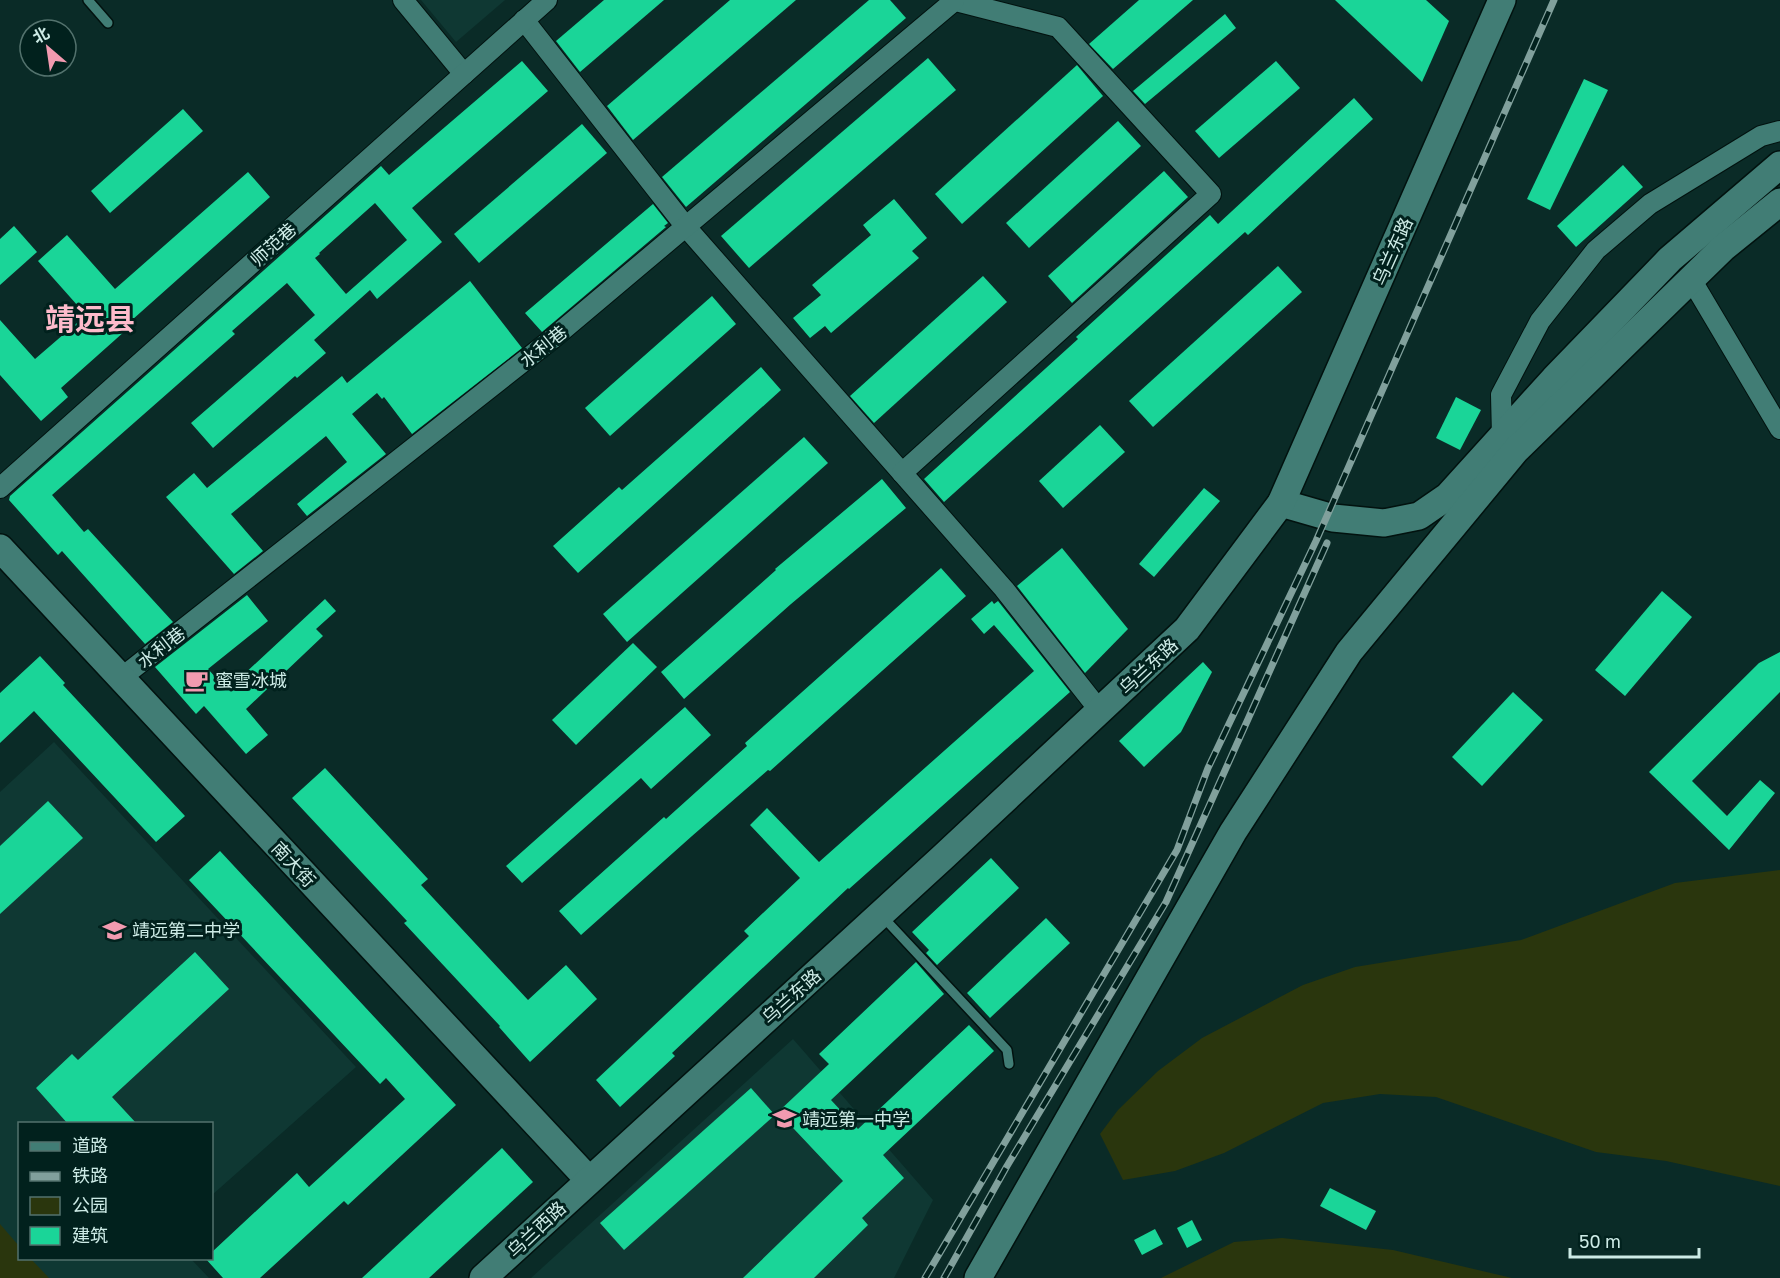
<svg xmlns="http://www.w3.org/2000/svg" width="1780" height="1278" font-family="'Golos Text','Noto Sans SC',sans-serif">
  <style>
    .built { fill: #0f3833 }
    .green { fill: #2a360d }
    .building { fill: #1ad598; fill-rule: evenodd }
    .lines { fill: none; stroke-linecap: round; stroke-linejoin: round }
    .lane-casing { stroke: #02120f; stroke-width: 12 }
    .street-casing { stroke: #02120f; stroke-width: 22 }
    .secondary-casing { stroke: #02120f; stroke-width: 30 }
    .lane { stroke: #417d75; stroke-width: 9 }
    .street { stroke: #417d75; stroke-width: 20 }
    .secondary { stroke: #417d75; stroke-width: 27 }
    .rail-casing { stroke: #81a09c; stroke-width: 7 }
    .rail { stroke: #01211d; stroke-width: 4.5; stroke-dasharray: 14; stroke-linecap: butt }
    .labels { text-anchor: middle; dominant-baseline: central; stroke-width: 6; stroke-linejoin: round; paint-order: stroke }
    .street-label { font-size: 18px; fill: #cdebe6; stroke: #01211d }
    .poi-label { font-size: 18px; fill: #cdebe6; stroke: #01211d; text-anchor: start }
    .town-label { font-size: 30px; font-weight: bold; fill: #febbcb; stroke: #01211d }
  </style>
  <rect width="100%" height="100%" fill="#0a2b27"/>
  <g class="built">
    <polygon points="421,0 505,0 456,42"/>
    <polygon points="54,742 356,1067 212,1195 212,1124 20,1124 20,1258 191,1259 209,1278 0,1278 0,792"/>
    <polygon points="793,1039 933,1200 894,1278 531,1278"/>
  </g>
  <g class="green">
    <polygon points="1780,870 1780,1186 1666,1161 1596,1152 1436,1097 1380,1094 1323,1103 1224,1153 1175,1171 1123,1180 1100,1134 1118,1110 1158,1071 1202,1038 1303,985 1355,967 1521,940 1675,883"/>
    <polygon points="0,1224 19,1246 20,1258 31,1259 49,1278 0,1278"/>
    <polygon points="1282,1238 1393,1250 1512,1278 1161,1278 1234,1242"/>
  </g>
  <g class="building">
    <polygon points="604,0 664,0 580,72 556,41"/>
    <polygon points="730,0 796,0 633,140 607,106"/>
    <polygon points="869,0 890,0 906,18 686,207 662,177"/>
    <polygon points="1139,0 1193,0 1113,69 1089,44"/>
    <polygon points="1335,0 1426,0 1449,21 1422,82"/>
    <polygon points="1225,14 1236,28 1145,104 1133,91"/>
    <polygon points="928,58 956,90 749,268 721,236"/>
    <path d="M522,61L548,91L412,208L442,242L377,299L370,290L314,340L326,353L297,378L295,376L213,448L191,423L315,315L287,283L232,331L235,334L52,495L84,532L88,529L173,622L145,644L62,551L58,555L9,500L10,496L381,166L389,175ZM375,203L407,240L346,294L315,258L320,254L319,253Z"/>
    <polygon points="1276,61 1300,88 1219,158 1195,131"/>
    <polygon points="1077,65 1103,96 962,224 935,194"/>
    <polygon points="1584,79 1608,90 1550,210 1527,199"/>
    <polygon points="1354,98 1373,119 1248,235 1245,232 944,502 924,479 1078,339 1076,337 1210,215 1218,224"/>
    <polygon points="183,109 203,131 110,213 91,191"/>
    <polygon points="1118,121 1141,146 1029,248 1006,223"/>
    <polygon points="582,124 607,153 479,263 454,234"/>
    <polygon points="1623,165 1643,187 1576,247 1557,226"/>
    <polygon points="1164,171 1188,197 1072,303 1048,276"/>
    <polygon points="248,172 270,197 132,320 134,323 61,388 68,397 41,421 0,375 0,320 35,359 86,315 38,261 67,235 115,289"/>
    <polygon points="894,199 927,238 912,251 919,258 831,333 825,326 810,338 793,318 821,295 812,285 871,235 863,225"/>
    <polygon points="653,204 668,223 664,226 666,227 542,332 525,313"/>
    <polygon points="14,226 37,252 0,285 0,239"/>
    <polygon points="1278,266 1302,292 1153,427 1129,401"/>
    <polygon points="983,276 1007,302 874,423 850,396"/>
    <polygon points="470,281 522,348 412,434 384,397 382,399 377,393 352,414 386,454 307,516 297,504 347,462 326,436 231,514 263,551 234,574 166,497 194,473 207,488 342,376 347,383"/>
    <polygon points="712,296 736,324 610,436 585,408"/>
    <polygon points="761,367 781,390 578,573 553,546 619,487 622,490"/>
    <polygon points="1456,397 1481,410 1460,450 1436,438"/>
    <polygon points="1100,425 1125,452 1063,508 1039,481"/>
    <polygon points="804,437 828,463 627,642 603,614"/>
    <polygon points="882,479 906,508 791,604 684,699 661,672 776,570 775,569"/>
    <polygon points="1204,488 1220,501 1154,577 1139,564"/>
    <polygon points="1062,548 1128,629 1085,673 1017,586"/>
    <polygon points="941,568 966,596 770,771 768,770 692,836 581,935 559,911 664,817 666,819 747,746 745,743"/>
    <polygon points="1662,591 1692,617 1625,696 1595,670"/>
    <polygon points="247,595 268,621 208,669 227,690 325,599 336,611 316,629 323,636 246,709 268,735 246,754 204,706 196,714 155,667"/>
    <polygon points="992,601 994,604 998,601 1070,692 849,889 848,888 672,1053 675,1056 620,1107 596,1080 749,936 744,931 800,878 750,825 767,808 819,862 1034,671 994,625 984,634 971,619"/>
    <polygon points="633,643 657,667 576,745 552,720"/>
    <polygon points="1780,652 1780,692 1692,781 1727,816 1760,780 1775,793 1729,850 1649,772 1759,663"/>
    <polygon points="40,656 65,683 63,685 185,816 156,842 34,711 0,743 0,693"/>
    <polygon points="1203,662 1212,672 1181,732 1144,767 1119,741"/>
    <polygon points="1513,692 1543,720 1482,786 1452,757"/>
    <polygon points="685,707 711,735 651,789 641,778 522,883 506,866"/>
    <polygon points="325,768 428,879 421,885 528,1000 566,965 597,999 530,1062 499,1027 500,1026 404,923 407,921 292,798"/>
    <polygon points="48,801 83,838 0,914 0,846"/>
    <polygon points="220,851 456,1105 348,1205 344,1201 260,1278 223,1278 205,1258 212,1258 212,1252 297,1173 309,1187 405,1099 386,1078 380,1084 189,880"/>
    <polygon points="991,858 1019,888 937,965 926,953 929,950 912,932"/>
    <polygon points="1046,918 1070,943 990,1018 967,993"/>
    <polygon points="195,952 229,989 112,1097 137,1124 68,1124 36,1088 72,1054 78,1060"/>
    <polygon points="916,962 944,994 831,1100 858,1129 969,1025 994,1051 883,1155 904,1178 862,1218 868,1225 814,1278 743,1278 843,1181 778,1112 829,1064 819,1054"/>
    <polygon points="751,1088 775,1115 624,1250 600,1223"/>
    <polygon points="502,1148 533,1182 429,1278 362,1278"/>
    <polygon points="1330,1188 1376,1211 1366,1230 1320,1206"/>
    <polygon points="1192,1220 1202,1240 1187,1248 1177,1228"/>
    <polygon points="1155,1229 1163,1244 1142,1255 1134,1240"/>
  </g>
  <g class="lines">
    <defs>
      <g id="lane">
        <polyline points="88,0 108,23"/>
        <polyline points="883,917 1007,1050 1009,1064"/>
      </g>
      <g id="street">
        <polyline points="403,0 464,74"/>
        <polyline points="524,20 686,227 1004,589 1100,711"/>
        <polyline points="1691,279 1780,429"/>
        <polyline points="1502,436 1501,395 1540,321 1596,250 1650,204 1761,136 1780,131"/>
        <polyline points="902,473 1211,194 1058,27 952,0"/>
        <polyline points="0,488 547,0"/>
        <polyline points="121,678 552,339 954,1"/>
      </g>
      <g id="secondary">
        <polyline points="1281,503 1333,518 1384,523 1419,516 1448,496 1554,379 1670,259 1780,165"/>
        <polyline points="0,548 589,1180"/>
        <polyline points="483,1278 942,858 1187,629 1281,503 1502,0"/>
        <polyline points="978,1278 1233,832 1349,652 1516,450 1723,248 1780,202"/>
      </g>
    </defs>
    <use href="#lane" class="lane-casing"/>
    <use href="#street" class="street-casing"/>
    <use href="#secondary" class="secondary-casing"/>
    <use href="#lane" class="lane"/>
    <use href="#street" class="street"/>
    <use href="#secondary" class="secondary"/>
    <defs>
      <g id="rail">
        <polyline points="925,1278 1177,850 1208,768 1316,541 1554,0"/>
        <polyline points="944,1278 1007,1166 1166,902 1327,543"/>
      </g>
    </defs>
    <use href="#rail" class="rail-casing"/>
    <use href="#rail" class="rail"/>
  </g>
  <defs>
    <symbol id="cafe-bare" viewBox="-9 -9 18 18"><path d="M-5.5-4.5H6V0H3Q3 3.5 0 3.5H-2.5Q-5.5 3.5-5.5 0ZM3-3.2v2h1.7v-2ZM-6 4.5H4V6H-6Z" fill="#f29ab0" stroke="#01211d" stroke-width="2.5" paint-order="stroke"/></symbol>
    <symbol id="school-bare" viewBox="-9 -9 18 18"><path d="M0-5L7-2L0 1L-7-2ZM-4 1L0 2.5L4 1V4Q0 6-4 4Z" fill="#f29ab0" stroke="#01211d" stroke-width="2.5" paint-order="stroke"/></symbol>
  </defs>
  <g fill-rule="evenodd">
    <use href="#cafe-bare" x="180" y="664" width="33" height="33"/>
    <use href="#school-bare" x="98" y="914" width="33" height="33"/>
    <use href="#school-bare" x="768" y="1102" width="33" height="33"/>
  </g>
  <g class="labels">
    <g class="street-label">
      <text transform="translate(273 244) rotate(-42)">师范巷</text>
      <text transform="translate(1392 251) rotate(-66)">乌兰东路</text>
      <text transform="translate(543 346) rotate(-39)">水利巷</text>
      <text transform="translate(161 647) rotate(-38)">水利巷</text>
      <text transform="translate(1148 666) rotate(-43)">乌兰东路</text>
      <text transform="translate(294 864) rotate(47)">南大街</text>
      <text transform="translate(791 996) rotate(-42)">乌兰东路</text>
      <text transform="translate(536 1229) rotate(-43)">乌兰西路</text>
    </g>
    <g class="poi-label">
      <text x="215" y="680">蜜雪冰城</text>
      <text x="132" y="930">靖远第二中学</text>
      <text x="802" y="1119">靖远第一中学</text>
    </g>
    <g class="town-label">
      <text x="90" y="319">靖远县</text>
    </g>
  </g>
  <rect x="18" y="1122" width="195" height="138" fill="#01211d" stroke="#53726d" stroke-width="1.5"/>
  <rect x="30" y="1142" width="30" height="9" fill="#417d75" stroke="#53726d" stroke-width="1.5"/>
  <text x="72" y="1152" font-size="18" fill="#cdebe6">道路</text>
  <rect x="30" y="1172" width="30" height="9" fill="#81a09c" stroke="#53726d" stroke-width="1.5"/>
  <text x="72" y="1182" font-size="18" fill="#cdebe6">铁路</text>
  <rect x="30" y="1197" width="30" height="18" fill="#2a360d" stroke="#53726d" stroke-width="1.5"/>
  <text x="72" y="1212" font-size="18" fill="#cdebe6">公园</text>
  <rect x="30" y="1227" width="30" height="18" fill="#1ad598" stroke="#53726d" stroke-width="1.5"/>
  <text x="72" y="1242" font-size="18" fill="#cdebe6">建筑</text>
  <g transform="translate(48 48) rotate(331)"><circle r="28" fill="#01211d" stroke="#53726d" stroke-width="1.5"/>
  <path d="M0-4.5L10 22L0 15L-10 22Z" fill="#f29ab0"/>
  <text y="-9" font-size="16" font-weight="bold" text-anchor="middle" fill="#cdebe6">北</text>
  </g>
  <path d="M1570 1248v9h129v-9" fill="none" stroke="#cdebe6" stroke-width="3"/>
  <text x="1579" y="1248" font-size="18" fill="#cdebe6" stroke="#01211d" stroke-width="4.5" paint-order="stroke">50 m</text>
</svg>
